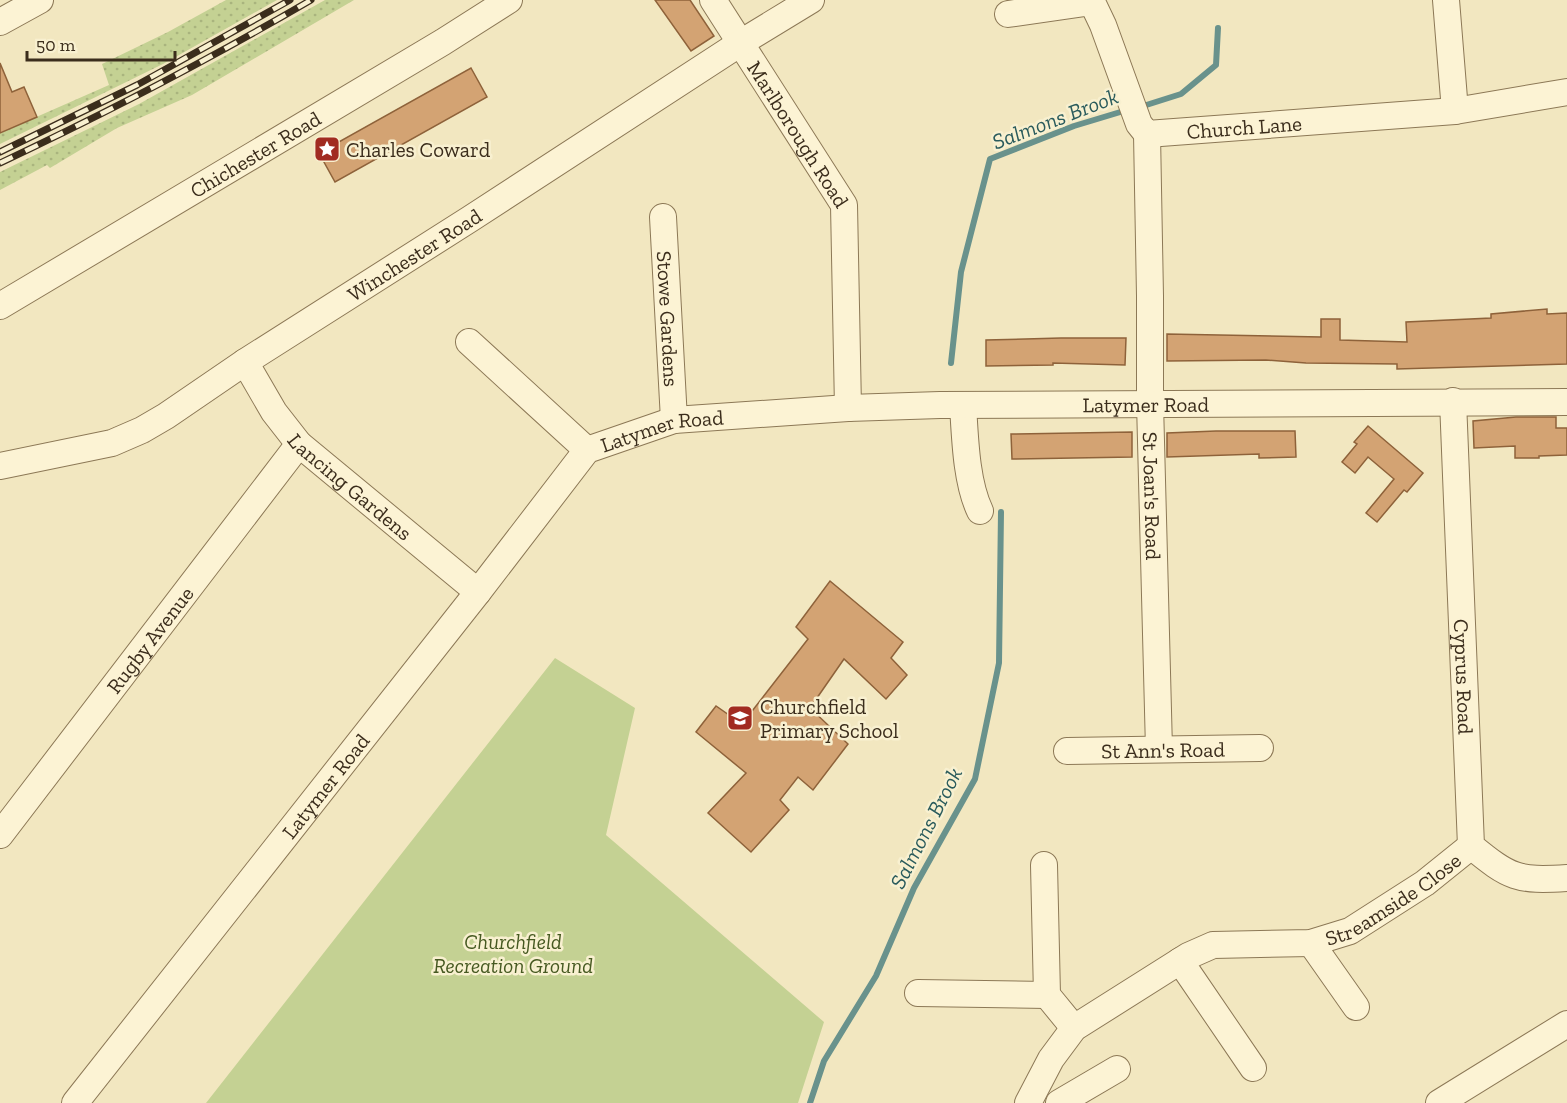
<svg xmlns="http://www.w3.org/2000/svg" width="1567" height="1103" font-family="'Zilla Slab',serif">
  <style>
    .grass { fill: url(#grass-dots) }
    .green { fill: #c4d193 }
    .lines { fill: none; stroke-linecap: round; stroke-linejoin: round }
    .stream { stroke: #69928c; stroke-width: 6 }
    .building { fill: #d3a373; stroke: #8e623a; stroke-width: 1.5 }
    .minor-casing { stroke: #8c7856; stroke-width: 28 }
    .minor { stroke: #fcf3d4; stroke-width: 26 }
    .rail-casing { stroke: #3b2d1c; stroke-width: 7 }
    .rail { stroke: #f8f0d0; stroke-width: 4.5; stroke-dasharray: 14; stroke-linecap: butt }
    .labels { text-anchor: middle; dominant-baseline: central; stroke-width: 5; stroke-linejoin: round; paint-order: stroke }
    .street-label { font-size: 21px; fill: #3b2d1c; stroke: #f8f0d0 }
    .poi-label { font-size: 21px; fill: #3b2d1c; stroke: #f8f0d0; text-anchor: start }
    .park-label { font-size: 21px; font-style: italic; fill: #465921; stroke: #f8f0d0 }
    .water-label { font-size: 22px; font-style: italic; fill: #2a5b5c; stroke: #f8f0d0 }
  </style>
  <defs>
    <pattern id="grass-dots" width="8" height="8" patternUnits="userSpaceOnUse" patternTransform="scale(1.5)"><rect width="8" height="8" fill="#c4d193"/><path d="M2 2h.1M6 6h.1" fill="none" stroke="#a9b47e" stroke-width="1.8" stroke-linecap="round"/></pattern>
  </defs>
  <rect width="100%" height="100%" fill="#f2e7c0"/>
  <g class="grass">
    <polygon points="226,0 277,0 163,64 0,144 0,133 109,85 102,64 168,32"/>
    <polygon points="325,0 354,0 192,95 117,128 50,168 47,165 0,190 0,172 139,104"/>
  </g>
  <polygon class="green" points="555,658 635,708 606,835 824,1022 798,1103 206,1103"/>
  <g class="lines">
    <g class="stream">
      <polyline points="1140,107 1181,94 1216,65 1218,28"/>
      <polyline points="951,363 961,272 990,159 1074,126 1127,110"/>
      <polyline points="810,1103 824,1061 876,976 914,888 975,779 999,663 1001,512"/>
    </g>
  </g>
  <g class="building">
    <polygon points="655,0 690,0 714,36 691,51"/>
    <polygon points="0,63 12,92 24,87 37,117 0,133"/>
    <polygon points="471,68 487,97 335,182 319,153"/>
    <polygon points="1547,309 1547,314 1567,313 1567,364 1397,369 1397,364 1306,363 1266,360 1167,361 1167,334 1321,337 1321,319 1340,319 1340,340 1407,342 1406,322 1491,318 1491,314"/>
    <polygon points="1061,338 1126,338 1125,365 1053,363 1053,365 986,366 986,340"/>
    <polygon points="1516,417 1556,417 1556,428 1567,428 1567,455 1539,456 1539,458 1515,458 1515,446 1474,448 1473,421"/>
    <polygon points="1368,426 1423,473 1407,492 1404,490 1377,522 1366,513 1394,479 1368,457 1355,473 1342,462 1357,444 1354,442"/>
    <polygon points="1216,431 1295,431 1296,457 1259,458 1259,454 1167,457 1167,433"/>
    <polygon points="1132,432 1132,457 1012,459 1011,434"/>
    <polygon points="830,581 903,642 891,658 907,675 886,699 844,659 810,708 848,744 813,790 798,777 780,800 789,810 751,852 708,813 746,773 696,732 716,706 742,724 808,639 796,627"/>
  </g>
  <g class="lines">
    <defs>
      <g id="minor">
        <path id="s1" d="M713,0L844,205L848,408"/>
        <polyline points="1446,0 1455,111"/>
        <path id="s2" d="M1008,14L1092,2L1103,25L1139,124L1147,134L1455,111L1567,92"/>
        <polyline points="0,22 40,0"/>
        <path id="s3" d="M1147,134L1150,296V403L1159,749"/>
        <path id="s4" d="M663,217L674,420"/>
        <path id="s5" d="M0,306L443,42L509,0"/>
        <polyline points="469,342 587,450"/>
        <path id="s6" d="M245,362L274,412L299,444L478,592"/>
        <path id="s7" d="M1453,401L1471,846C1510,878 1517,881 1567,878"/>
        <path d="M963,405C965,437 966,482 980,511"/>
        <path id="s8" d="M0,466L112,443L142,430L166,416L245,362L470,219L742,42L811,0"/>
        <path id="s9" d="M1067,751L1260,748"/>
        <path id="s10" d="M0,835L299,444"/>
        <polyline points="1044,865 1047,995 1074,1028"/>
        <polyline points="1311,943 1356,1007"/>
        <polyline points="1180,961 1253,1068"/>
        <polyline points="918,993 1047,995"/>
        <path id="s11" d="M75,1103L478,592L587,450L674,420L848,408L940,405L1567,402"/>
        <path id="s12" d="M1028,1103L1051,1059L1074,1028L1188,956L1213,945L1311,943L1350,931L1425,883L1471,846"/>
        <polyline points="1059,1103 1117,1069"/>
        <polyline points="1439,1103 1567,1024"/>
      </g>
    </defs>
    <use href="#minor" class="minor-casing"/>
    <use href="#minor" class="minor"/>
    <defs>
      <g id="rail">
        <polyline points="0,152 137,85 290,0"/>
        <path d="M0,163C106,113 210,59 311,0"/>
      </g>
    </defs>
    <use href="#rail" class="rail-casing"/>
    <use href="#rail" class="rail"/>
  </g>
  <defs>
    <symbol id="sight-square" viewBox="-11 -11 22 22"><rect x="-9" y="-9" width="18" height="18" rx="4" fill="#a12b21" stroke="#f8f0d0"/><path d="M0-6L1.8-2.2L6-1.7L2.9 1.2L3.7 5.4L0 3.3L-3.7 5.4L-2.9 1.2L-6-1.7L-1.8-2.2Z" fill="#fff"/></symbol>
    <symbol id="school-square" viewBox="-11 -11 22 22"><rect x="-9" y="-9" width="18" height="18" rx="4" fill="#a12b21" stroke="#f8f0d0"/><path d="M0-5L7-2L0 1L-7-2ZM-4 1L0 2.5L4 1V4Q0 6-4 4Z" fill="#fff"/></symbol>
  </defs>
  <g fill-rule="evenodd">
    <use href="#sight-square" x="312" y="134" width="30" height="30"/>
    <use href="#school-square" x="725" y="703" width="30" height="30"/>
  </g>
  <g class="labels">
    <g class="street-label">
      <text stroke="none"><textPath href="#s2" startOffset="326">Church Lane</textPath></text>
      <text stroke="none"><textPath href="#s1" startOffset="159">Marlborough Road</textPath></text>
      <text stroke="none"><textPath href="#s5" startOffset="297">Chichester Road</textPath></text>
      <text stroke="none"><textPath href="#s8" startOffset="471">Winchester Road</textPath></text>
      <text stroke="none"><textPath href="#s4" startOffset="102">Stowe Gardens</textPath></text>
      <text stroke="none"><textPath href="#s11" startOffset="1394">Latymer Road</textPath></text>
      <text stroke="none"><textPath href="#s11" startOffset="908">Latymer Road</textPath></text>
      <text stroke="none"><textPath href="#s6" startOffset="165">Lancing Gardens</textPath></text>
      <text stroke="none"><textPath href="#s3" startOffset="362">St Joan's Road</textPath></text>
      <text stroke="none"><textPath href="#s10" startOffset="246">Rugby Avenue</textPath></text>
      <text stroke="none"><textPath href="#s7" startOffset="276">Cyprus Road</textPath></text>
      <text stroke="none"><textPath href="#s9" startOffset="96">St Ann's Road</textPath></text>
      <text stroke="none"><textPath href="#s11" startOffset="404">Latymer Road</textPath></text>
      <text stroke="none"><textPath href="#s12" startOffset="442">Streamside Close</textPath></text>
    </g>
    <g class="poi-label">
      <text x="346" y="149">Charles Coward</text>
      <text x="760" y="706">Churchfield<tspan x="760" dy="24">Primary School</tspan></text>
    </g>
    <g class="park-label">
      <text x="513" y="941">Churchfield<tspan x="513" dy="24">Recreation Ground</tspan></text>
    </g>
    <g class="water-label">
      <text transform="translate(1055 119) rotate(-21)">Salmons Brook</text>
      <text transform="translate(926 828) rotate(-63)">Salmons Brook</text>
    </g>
  </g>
  <path d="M27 51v9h148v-9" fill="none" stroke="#3b2d1c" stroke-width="3"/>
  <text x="36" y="51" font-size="18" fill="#3b2d1c" stroke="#f8f0d0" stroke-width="4.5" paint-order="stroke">50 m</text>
</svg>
